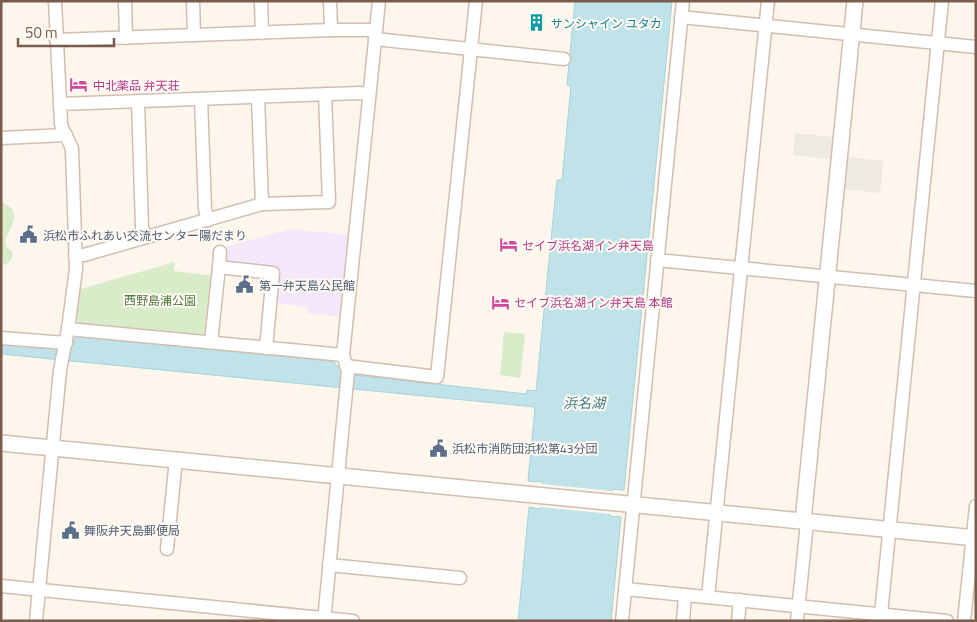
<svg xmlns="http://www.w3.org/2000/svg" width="977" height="622" font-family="'Titillium Web','Noto Sans JP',sans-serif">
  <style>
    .industrial { fill: #efe9e4 }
    .education { fill: #f3e8fa }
    .green { fill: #d8ecc9 }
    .water { fill: #bfe3e8; stroke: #a5d3da }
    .pier { fill: #fdf6ec }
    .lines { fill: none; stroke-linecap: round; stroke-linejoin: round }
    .minor-casing { stroke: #d1beb0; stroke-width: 15 }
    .tertiary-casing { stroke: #d1beb0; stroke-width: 18 }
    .minor { stroke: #fff; stroke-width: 12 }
    .tertiary { stroke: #fff; stroke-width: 15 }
    .labels { text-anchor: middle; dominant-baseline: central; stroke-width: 4; stroke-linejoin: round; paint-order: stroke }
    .culture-label { font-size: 12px; fill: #0d838f; stroke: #fffaf3; text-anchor: start }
    .hotel-label { font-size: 12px; fill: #b23c85; stroke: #fffaf3; text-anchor: start }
    .service-label { font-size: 12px; fill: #4e5e75; stroke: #fffaf3; text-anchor: start }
    .park-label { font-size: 12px; fill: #537a41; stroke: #fffaf3 }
    .water-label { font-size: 14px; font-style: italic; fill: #437c86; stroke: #fffaf3 }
  </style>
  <rect width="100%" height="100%" fill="#fdf6ec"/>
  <g class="industrial">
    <polygon points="795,133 833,137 831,159 793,155"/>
    <polygon points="847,157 883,161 880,193 844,189"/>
  </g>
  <polygon class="education" points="290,229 351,235 343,317 307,313 308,307 274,303 277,270 223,263 225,247"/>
  <g class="green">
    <path d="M1,202C24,211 11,226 5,241L7,247L12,251C14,259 9,265 1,265Z"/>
    <polygon points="175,262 174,271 214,276 208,333 205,336 80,324 76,319 80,289"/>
    <polygon points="504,332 525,334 520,378 500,375"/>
  </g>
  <polygon class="water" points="575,1 672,1 624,490 612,489 609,516 621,517 611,621 518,621 529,507 540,509 543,482 528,481 535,407 1,354 1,341 73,347 75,338 78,336 333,361 344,374 526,394 527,390 536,391 557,180 562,180 571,86 567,85"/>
  <polygon class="pier" points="542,484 612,491 610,514 540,507"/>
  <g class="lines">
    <defs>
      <g id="minor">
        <polyline points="125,1 126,38"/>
        <polyline points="193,1 194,35"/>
        <polyline points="261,1 262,33"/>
        <polyline points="330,1 331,30"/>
        <polyline points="681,17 976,47"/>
        <polyline points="375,39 564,59"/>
        <polyline points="56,40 331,30 376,30"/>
        <polyline points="258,97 262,204"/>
        <polyline points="201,99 205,209 208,220"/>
        <polyline points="138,101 142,227 145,237"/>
        <polyline points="60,104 359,93 369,94"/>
        <polyline points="1,138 66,135"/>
        <polyline points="75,255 84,255 262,204 329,202 325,94"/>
        <polyline points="657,260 976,291"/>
        <polyline points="219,267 220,252"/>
        <polyline points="68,329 343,355"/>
        <polyline points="1,338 66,343"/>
        <polyline points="211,342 219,267 273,273 266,348"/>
        <polyline points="346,366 437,377 476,1"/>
        <polyline points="167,549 176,459"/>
        <polyline points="329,565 460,578"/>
        <polyline points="1,586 353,621"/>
        <polyline points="625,589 947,621"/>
        <polyline points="708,597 768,1"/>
        <polyline points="881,614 942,1"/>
        <path d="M36,621L60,370L68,329L76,269L72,149C69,140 63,133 61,124L55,1"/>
        <polyline points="324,621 348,371 343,355 379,1"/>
        <polyline points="622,621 683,1"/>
        <polyline points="683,621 685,595"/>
        <polyline points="738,621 740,600"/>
        <polyline points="797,621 807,522"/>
        <polyline points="964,621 976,506"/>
      </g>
      <g id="tertiary">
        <polyline points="1,443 976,538"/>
        <polyline points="803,521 855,1"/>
      </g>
    </defs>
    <use href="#minor" class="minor-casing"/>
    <use href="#tertiary" class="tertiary-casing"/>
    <use href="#minor" class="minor"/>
    <use href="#tertiary" class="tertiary"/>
  </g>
  <defs>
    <symbol id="building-bare" viewBox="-9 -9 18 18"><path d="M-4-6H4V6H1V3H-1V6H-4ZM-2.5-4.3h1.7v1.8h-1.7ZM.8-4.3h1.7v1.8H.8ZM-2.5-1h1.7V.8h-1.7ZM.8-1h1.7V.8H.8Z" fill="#0f9aa8" stroke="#fffaf3" stroke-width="2.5" paint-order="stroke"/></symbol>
    <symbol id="hotel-bare" viewBox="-9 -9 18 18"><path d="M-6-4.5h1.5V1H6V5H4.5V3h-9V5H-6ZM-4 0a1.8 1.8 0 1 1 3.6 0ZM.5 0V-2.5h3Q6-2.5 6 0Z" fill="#d1479c" stroke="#fffaf3" stroke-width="2.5" paint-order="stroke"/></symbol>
    <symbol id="civic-bare" viewBox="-9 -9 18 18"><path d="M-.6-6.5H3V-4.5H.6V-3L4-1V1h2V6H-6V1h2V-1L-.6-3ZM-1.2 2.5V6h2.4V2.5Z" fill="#5c6f8a" stroke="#fffaf3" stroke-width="2.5" paint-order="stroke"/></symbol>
  </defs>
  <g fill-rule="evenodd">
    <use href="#building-bare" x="524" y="10" width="25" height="25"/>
    <use href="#hotel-bare" x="66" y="72" width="25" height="25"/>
    <use href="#civic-bare" x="16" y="222" width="25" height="25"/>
    <use href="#hotel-bare" x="496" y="232" width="25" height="25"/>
    <use href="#civic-bare" x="232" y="272" width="25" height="25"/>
    <use href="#hotel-bare" x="488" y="290" width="25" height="25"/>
    <use href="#civic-bare" x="426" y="436" width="25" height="25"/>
    <use href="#civic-bare" x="58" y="518" width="25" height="25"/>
  </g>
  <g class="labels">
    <g class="culture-label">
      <text x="551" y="23">サンシャイン ユタカ</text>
    </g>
    <g class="hotel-label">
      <text x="93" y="85">中北薬品 弁天荘</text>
      <text x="522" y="245">セイブ浜名湖イン弁天島</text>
      <text x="514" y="302">セイブ浜名湖イン弁天島 本館</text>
    </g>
    <g class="service-label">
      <text x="43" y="235">浜松市ふれあい交流センター陽だまり</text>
      <text x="259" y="285">第一弁天島公民館</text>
      <text x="452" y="448">浜松市消防団浜松第43分団</text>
      <text x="84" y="530">舞阪弁天島郵便局</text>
    </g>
    <g class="park-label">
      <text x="160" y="300">西野島浦公園</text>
    </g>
    <g class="water-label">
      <text x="584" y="402">浜名湖</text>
    </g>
  </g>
  <rect width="977" height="622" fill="none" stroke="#7a5c4d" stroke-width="5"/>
  <path d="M18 38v8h96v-8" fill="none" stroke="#7a5c4d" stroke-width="2.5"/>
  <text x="25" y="38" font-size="15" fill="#7a5c4d" stroke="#fffaf3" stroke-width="4" paint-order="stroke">50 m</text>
</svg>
